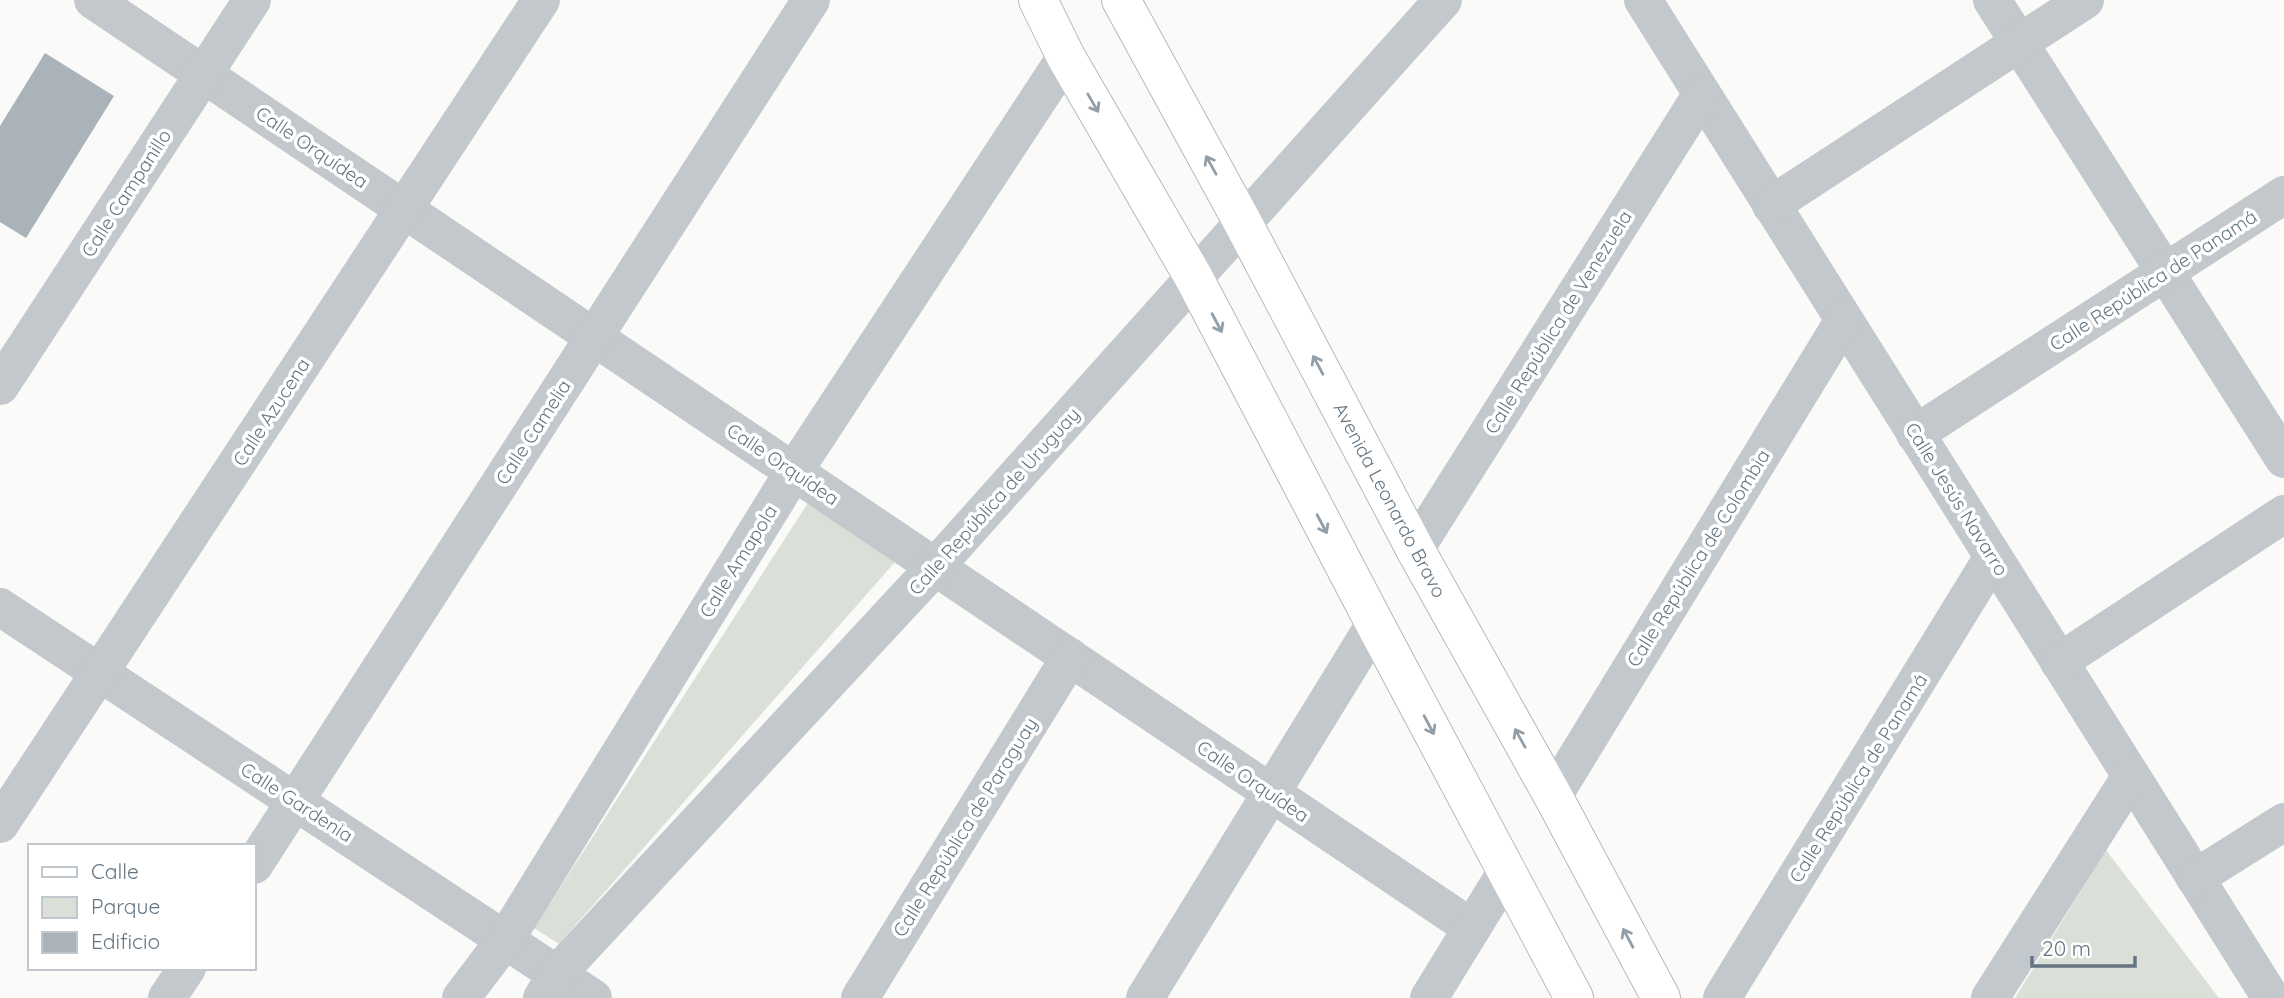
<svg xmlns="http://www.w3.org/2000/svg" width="2284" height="998" font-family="Quicksand,sans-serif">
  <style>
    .green { fill: #dadfd7 }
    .building { fill: #aab3b9 }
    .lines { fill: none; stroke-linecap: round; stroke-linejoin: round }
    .secondary-casing { stroke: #b3babf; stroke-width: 40 }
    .street { stroke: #c3c8cc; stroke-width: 38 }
    .secondary { stroke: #fff; stroke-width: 38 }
    .oneway { stroke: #939fa8 }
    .labels { text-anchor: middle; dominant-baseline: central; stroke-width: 7; stroke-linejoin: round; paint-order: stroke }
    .street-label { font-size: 19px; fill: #657683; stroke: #fff }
  </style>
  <rect width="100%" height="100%" fill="#fafaf8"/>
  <g class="green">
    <polygon points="808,503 895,562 559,944 534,928"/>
    <polygon points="2106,850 2219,998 2015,998"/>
  </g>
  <polygon class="building" points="45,53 114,96 26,238 0,222 0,126"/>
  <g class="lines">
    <defs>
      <g id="secondary">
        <polyline points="1038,0 1066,57 1194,278 1375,624 1574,998"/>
        <polyline points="1121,0 1243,223 1415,549 1553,796 1661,998"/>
      </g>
    </defs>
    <use href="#secondary" class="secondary-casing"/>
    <g class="street">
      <polyline points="93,0 1472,928"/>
      <polyline points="1643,0 2271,998"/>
      <polyline points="1992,0 2284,459"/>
      <polyline points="1771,205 2085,0"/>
      <polyline points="0,386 252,0"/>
      <polyline points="1915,434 2284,195"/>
      <polyline points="1415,549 1702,94"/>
      <polyline points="0,607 593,998"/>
      <polyline points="2059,662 2284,514"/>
      <polyline points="1553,796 1844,320"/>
      <polyline points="0,824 541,0"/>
      <polyline points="254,865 811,0"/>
      <polyline points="2195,878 2284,822"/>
      <polyline points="167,998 187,968"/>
      <polyline points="461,998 505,940 794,471 1066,57"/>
      <polyline points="542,998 557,974 934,568 1443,0"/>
      <polyline points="860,998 1070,657"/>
      <polyline points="1145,998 1375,624"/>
      <polyline points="1429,998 1507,871"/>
      <polyline points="1722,998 1993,557"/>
      <polyline points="1990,998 2131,776"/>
    </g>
    <use href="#secondary" class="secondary"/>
  </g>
  <defs><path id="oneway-shaft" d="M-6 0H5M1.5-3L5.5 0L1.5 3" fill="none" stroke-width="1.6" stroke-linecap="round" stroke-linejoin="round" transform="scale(1.75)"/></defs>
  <g class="oneway">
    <use href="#oneway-shaft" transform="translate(1093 103) rotate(60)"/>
    <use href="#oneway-shaft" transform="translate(1211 165) rotate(-119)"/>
    <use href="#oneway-shaft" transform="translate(1217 323) rotate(62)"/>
    <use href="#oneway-shaft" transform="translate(1318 365) rotate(-118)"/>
    <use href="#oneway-shaft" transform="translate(1322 524) rotate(62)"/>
    <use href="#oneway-shaft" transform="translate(1429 725) rotate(62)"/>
    <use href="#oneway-shaft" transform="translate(1520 738) rotate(-119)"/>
    <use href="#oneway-shaft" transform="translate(1628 938) rotate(-118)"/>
  </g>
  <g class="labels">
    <g class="street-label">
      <text transform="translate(312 147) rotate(34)">Calle Orquídea</text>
      <text transform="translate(126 193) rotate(-57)">Calle Campanillo</text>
      <text transform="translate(2153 280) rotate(-33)">Calle República de Panamá</text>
      <text transform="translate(1558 322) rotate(-58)">Calle República de Venezuela</text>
      <text transform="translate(271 412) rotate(-57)">Calle Azucena</text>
      <text transform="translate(533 432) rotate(-57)">Calle Camelia</text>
      <text transform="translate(783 464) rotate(34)">Calle Orquídea</text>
      <text transform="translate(1957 499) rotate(58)">Calle Jesús Navarro</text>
      <text transform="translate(1390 500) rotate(62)">Avenida Leonardo Bravo</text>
      <text transform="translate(994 501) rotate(-48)">Calle República de Uruguay</text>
      <text transform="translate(1698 558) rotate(-58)">Calle República de Colombia</text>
      <text transform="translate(738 561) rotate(-58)">Calle Amapola</text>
      <text transform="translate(1858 778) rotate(-58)">Calle República de Panamá</text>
      <text transform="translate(1253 781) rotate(34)">Calle Orquídea</text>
      <text transform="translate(297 802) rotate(33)">Calle Gardenia</text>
      <text transform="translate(965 827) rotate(-58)">Calle República de Paraguay</text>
    </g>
  </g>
  <rect x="28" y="844" width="228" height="126" fill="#ffffff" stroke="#c1c8cd" stroke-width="2"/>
  <rect x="42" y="867" width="35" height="10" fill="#ffffff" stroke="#c1c8cd" stroke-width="2"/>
  <text x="91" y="879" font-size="21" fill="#657683">Calle</text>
  <rect x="42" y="897" width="35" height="21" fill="#dadfd7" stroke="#c1c8cd" stroke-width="2"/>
  <text x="91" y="914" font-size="21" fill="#657683">Parque</text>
  <rect x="42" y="932" width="35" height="21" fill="#aab3b9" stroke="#c1c8cd" stroke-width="2"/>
  <text x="91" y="949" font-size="21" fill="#657683">Edificio</text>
  <path d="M2032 956v10h103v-10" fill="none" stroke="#657683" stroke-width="3.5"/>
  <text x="2042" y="956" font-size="21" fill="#657683" stroke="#ffffff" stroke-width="5" paint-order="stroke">20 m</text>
</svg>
